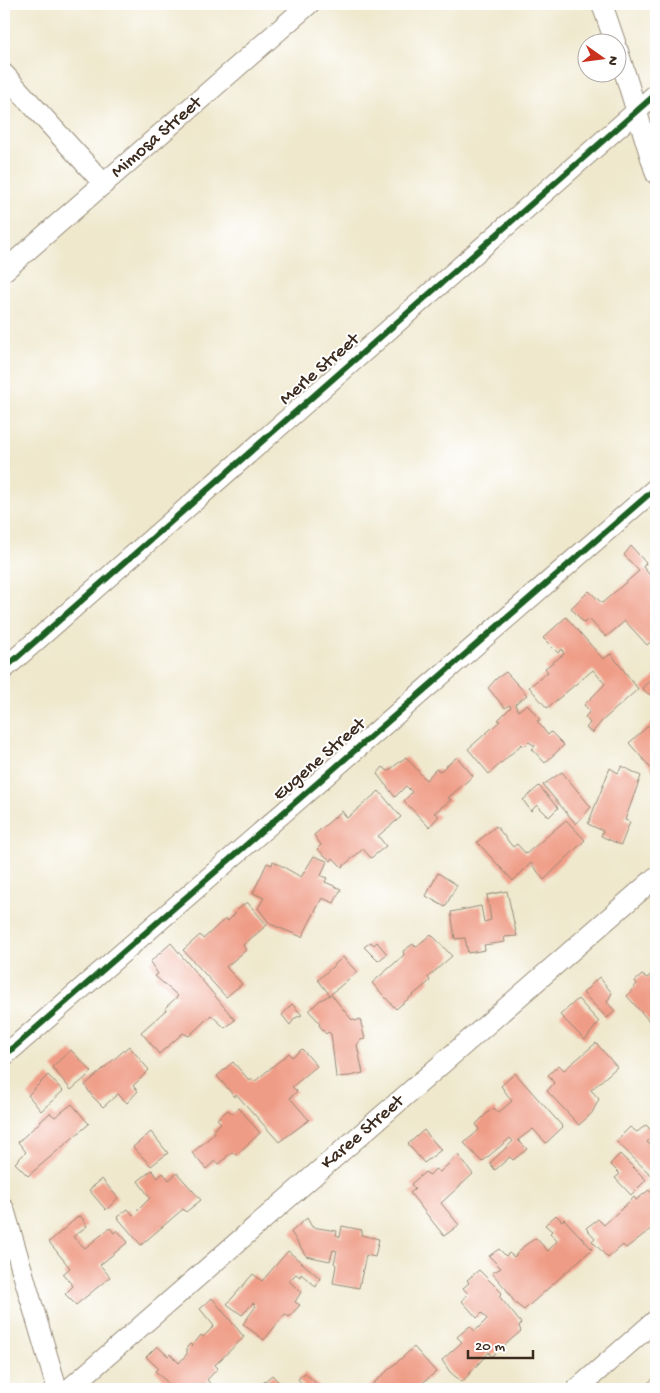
<svg xmlns="http://www.w3.org/2000/svg" width="660" height="1393" font-family="'Gochi Hand',sans-serif">
  <style>
    .building { fill: #ef9c86 }
    .lines { fill: none; stroke-linecap: round; stroke-linejoin: round }
    .street-casing { stroke: #958976; stroke-width: 22 }
    .street { stroke: #fff; stroke-width: 20 }
    .cycleway-casing { stroke: #fff; stroke-width: 9 }
    .cycleway { stroke: #1b5e20; stroke-width: 6 }
    .labels { text-anchor: middle; dominant-baseline: central; stroke-width: 4; stroke-linejoin: round; paint-order: stroke }
    .street-label { font-size: 19px; fill: #3b2a1e; stroke: #fff }
  </style>
  <rect width="100%" height="100%" fill="#fff"/>
  <filter id="ink" filterUnits="userSpaceOnUse"><feTurbulence type="fractalNoise" baseFrequency=".02" numOctaves="2"/><feDisplacementMap in="SourceGraphic" scale="10" xChannelSelector="R" yChannelSelector="G"/><feConvolveMatrix kernelMatrix="1 2 1 2 8 2 1 2 1" color-interpolation-filters="sRGB"/></filter>
  <filter id="wash" filterUnits="userSpaceOnUse"><feTurbulence type="fractalNoise" baseFrequency=".0096" numOctaves="4" result="noise"/><feDisplacementMap in="SourceGraphic" scale="20" xChannelSelector="R" yChannelSelector="G"/><feGaussianBlur stdDeviation="1.12" result="paint"/><feColorMatrix in="noise" values="0 0 0 0 0 0 0 0 0 0 0 0 0 0 0 0 0 1.4 0 .05"/><feComposite in="paint" operator="in"/></filter>
  <g filter="url(#wash)">
    <rect width="100%" height="100%" fill="#efe8cd"/>
    <g id="blocks">
      <g class="building">
        <polygon points="631,546 646,563 643,567 656,582 656,605 655,607 656,609 656,637 647,645 625,621 606,637 589,619 584,623 571,608 589,591 602,603 639,571 624,555"/>
        <polygon points="566,617 603,659 611,654 638,689 602,721 592,733 586,728 590,723 585,717 590,711 584,705 605,684 593,670 547,708 529,687 548,672 545,668 564,654 562,649 558,653 543,638"/>
        <polygon points="506,672 527,695 515,704 518,711 527,704 540,720 537,721 548,735 551,732 564,745 545,763 532,749 535,746 529,742 524,747 522,744 489,774 468,749 500,721 498,720 511,707 509,705 505,708 488,688 496,679"/>
        <polygon points="656,675 656,697 647,693 642,688"/>
        <polygon points="656,719 656,774 629,743"/>
        <polygon points="406,757 426,780 436,769 440,771 457,757 473,776 448,798 451,800 434,813 439,816 429,827 404,801 412,792 406,786 395,797 377,774 383,767 388,771"/>
        <polygon points="622,766 641,776 625,820 630,822 621,845 601,836 603,831 588,824 610,768 618,773"/>
        <polygon points="562,772 591,807 576,824 543,785"/>
        <polygon points="539,786 558,808 549,817 537,805 531,811 523,800"/>
        <polygon points="379,791 401,817 378,836 386,846 371,858 363,849 342,867 333,858 331,861 317,849 321,845 314,835 342,811 347,818"/>
        <polygon points="566,820 585,840 544,880 531,863 513,881 477,842 496,826 513,847 517,844 526,854"/>
        <polygon points="314,856 327,861 321,876 327,878 325,882 341,889 334,903 322,898 302,937 270,924 258,908 264,898 253,893 267,863 272,865 273,861 301,877"/>
        <polygon points="438,873 457,885 445,907 426,896"/>
        <polygon points="507,891 517,936 504,937 505,942 484,945 485,950 468,953 465,938 455,939 451,912 481,906 484,922 491,920 487,895"/>
        <polygon points="247,902 267,925 243,945 246,950 226,967 242,984 226,997 183,950 200,935 203,939 225,919 228,921 235,914 235,912"/>
        <polygon points="431,934 452,956 428,977 430,981 396,1009 372,983 404,955 403,951 413,944 416,947"/>
        <polygon points="371,942 374,945 377,942 387,954 378,961 364,947"/>
        <polygon points="171,943 235,1020 225,1028 211,1015 189,1036 183,1033 159,1054 141,1032 166,1010 166,1007 178,996 155,976 158,974 150,962"/>
        <polygon points="343,957 357,972 331,994 351,1019 356,1021 360,1019 365,1039 361,1040 357,1045 363,1073 350,1076 336,1077 331,1034 328,1032 326,1034 319,1025 320,1023 309,1011 319,1001 330,995 318,980"/>
        <polygon points="653,973 656,975 656,1029 627,996 637,984 635,981 642,975 647,978"/>
        <polygon points="599,977 612,993 607,1002 615,1011 607,1018 583,993"/>
        <polygon points="578,999 599,1022 585,1040 560,1015"/>
        <polygon points="292,1004 302,1015 295,1018 290,1025 282,1015"/>
        <polygon points="596,1043 617,1067 591,1090 599,1099 592,1113 579,1125 547,1091 554,1083 548,1075 559,1065 564,1070"/>
        <polygon points="129,1046 149,1070 133,1086 138,1091 127,1103 118,1094 103,1107 92,1096 85,1085"/>
        <polygon points="302,1049 317,1066 292,1087 297,1091 290,1098 309,1120 279,1142 236,1094 235,1097 217,1076 233,1062 250,1081 252,1079 255,1081 289,1053 292,1057"/>
        <polygon points="71,1050 92,1072 71,1090 52,1067"/>
        <polygon points="515,1073 563,1127 546,1143 533,1129 518,1140 527,1149 513,1160 510,1157 495,1170 490,1163 513,1141 510,1138 482,1162 464,1143 479,1130 476,1124 486,1114 494,1108 498,1113 512,1101 501,1086"/>
        <polygon points="48,1075 63,1091 41,1111 28,1095"/>
        <polygon points="72,1104 89,1124 28,1176 15,1163 26,1152 18,1142 50,1113 55,1117"/>
        <polygon points="239,1108 260,1133 236,1155 232,1152 219,1164 215,1161 206,1169 192,1153 215,1133 213,1130 221,1123 217,1119 228,1110 232,1114"/>
        <polygon points="646,1125 655,1134 647,1142 656,1151 656,1180 616,1141 630,1127 637,1132"/>
        <polygon points="424,1130 441,1150 424,1163 408,1144"/>
        <polygon points="151,1132 168,1153 151,1166 133,1147"/>
        <polygon points="620,1154 646,1180 631,1195 615,1178 620,1174 610,1164"/>
        <polygon points="458,1155 473,1174 441,1203 459,1225 444,1236 410,1193 415,1189 411,1184 425,1172 430,1175 435,1169 440,1172"/>
        <polygon points="152,1170 158,1178 163,1173 169,1180 177,1173 201,1200 186,1212 183,1209 141,1245 117,1217 128,1209 133,1215 150,1198 138,1181"/>
        <polygon points="102,1179 118,1198 106,1210 89,1190"/>
        <polygon points="649,1190 656,1198 656,1225 626,1248 623,1245 608,1258 592,1241 595,1238 586,1228 598,1219 604,1225 634,1197 636,1200"/>
        <polygon points="80,1215 87,1226 73,1237 85,1248 110,1228 114,1233 117,1230 128,1242 100,1265 110,1277 76,1305 65,1294 73,1286 63,1274 70,1268 49,1242"/>
        <polygon points="556,1215 562,1221 564,1219 592,1249 524,1310 515,1303 506,1289 492,1273 501,1268 489,1256 499,1249 506,1256 509,1253 514,1257 524,1246 536,1238 548,1251 557,1241 550,1233 552,1231 545,1225"/>
        <polygon points="307,1218 312,1227 337,1231 336,1235 340,1237 342,1226 362,1230 361,1235 379,1239 375,1257 366,1255 359,1288 333,1283 336,1265 334,1263 337,1251 333,1250 330,1261 306,1256 291,1232"/>
        <polygon points="288,1251 320,1278 316,1287 301,1274 300,1277 296,1274 289,1281 301,1292 295,1302 300,1305 289,1317 285,1314 264,1340 243,1324 256,1306 253,1303 242,1315 227,1304 253,1274 262,1281"/>
        <polygon points="479,1270 502,1293 499,1296 521,1323 519,1326 521,1331 491,1357 489,1352 462,1382 450,1372 442,1360 462,1342 457,1337 470,1326 475,1331 487,1319 482,1313 477,1318 462,1301 468,1294 463,1288 469,1283 467,1280"/>
        <polygon points="212,1298 244,1337 215,1365 218,1368 207,1380 211,1384 206,1389 175,1389 155,1371 158,1368 146,1357 157,1346 168,1356 170,1354 179,1363 187,1354 187,1347 190,1344 192,1346 201,1335 203,1337 214,1326 200,1309"/>
        <polygon points="414,1347 436,1372 415,1389 367,1389"/>
        <polygon points="305,1373 319,1386 315,1389 306,1389 298,1379"/>
        <polygon points="272,1375 285,1389 256,1389"/>
        <polygon points="656,1376 656,1389 641,1389"/>
      </g>
    </g>
  </g>
  <g filter="url(#ink)">
    <use href="#blocks" fill-opacity="0" stroke="#958976" stroke-width="1"/>
    <g class="lines">
      <defs>
        <g id="street">
          <polyline points="602,4 615,42"/>
          <polyline points="618,51 656,174"/>
          <polyline points="4,74 104,184"/>
          <polyline points="4,271 309,4"/>
          <polyline points="4,669 656,94"/>
          <polyline points="4,1056 656,488"/>
          <polyline points="4,1209 57,1389"/>
          <polyline points="69,1389 656,877"/>
          <polyline points="577,1389 656,1320"/>
        </g>
      </defs>
      <use href="#street" class="street-casing"/>
      <use href="#street" class="street"/>
      <defs>
        <g id="cycleway">
          <polyline points="4,669 656,94"/>
          <polyline points="4,1056 656,488"/>
        </g>
      </defs>
      <use href="#cycleway" class="cycleway-casing"/>
      <use href="#cycleway" class="cycleway"/>
    </g>
  </g>
  <g class="labels">
    <g class="street-label">
      <text transform="translate(157 138) rotate(-41)">Mimosa Street</text>
      <text transform="translate(320 370) rotate(-41)">Merle Street</text>
      <text transform="translate(320 760) rotate(-41)">Eugene Street</text>
      <text transform="translate(363 1133) rotate(-41)">Karee Street</text>
    </g>
  </g>
  <rect width="660" height="1393" fill="none" stroke="#fff" stroke-width="20"/>
  <g transform="translate(602 58) rotate(104)"><circle r="24" fill="#ffffff" stroke="#b1aaa5"/>
  <path d="M0-4L9 19L0 12L-9 19Z" fill="#c8321e"/>
  <text y="-8" font-size="14" font-weight="bold" text-anchor="middle" fill="#3b2a1e">N</text>
  </g>
  <path d="M468 1350v8h65v-8" fill="none" stroke="#3b2a1e" stroke-width="2.5"/>
  <text x="475" y="1350" font-size="15" fill="#3b2a1e" stroke="#ffffff" stroke-width="4" paint-order="stroke">20 m</text>
</svg>
